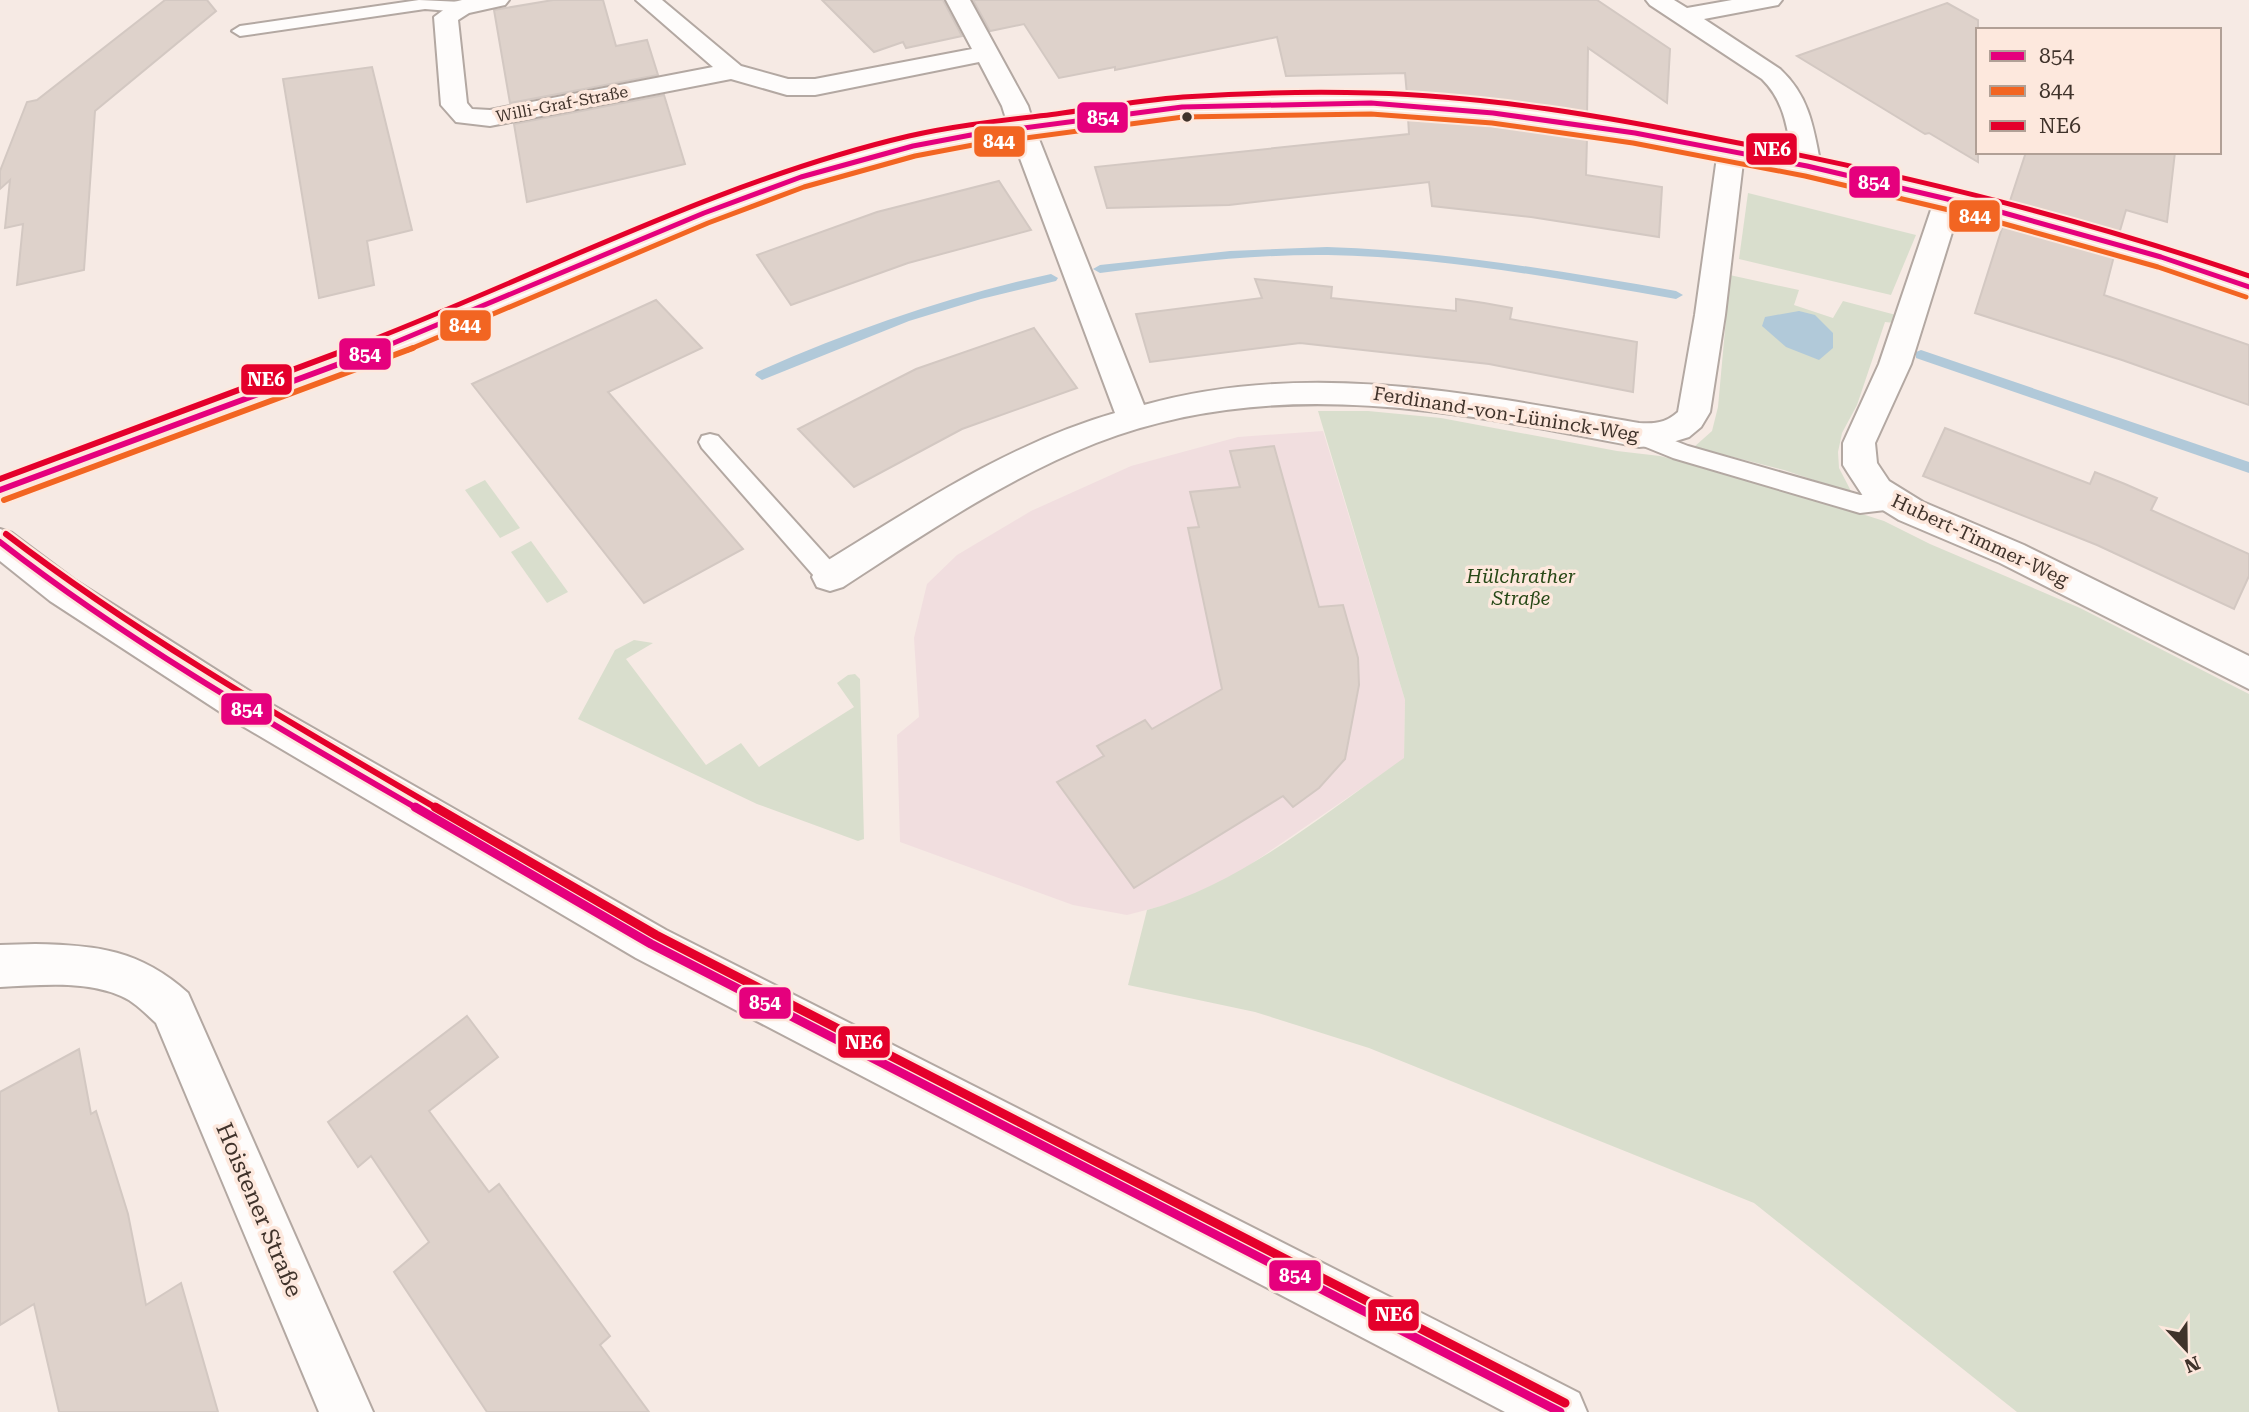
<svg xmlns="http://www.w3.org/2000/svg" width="2249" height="1412" font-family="'Roboto Serif',serif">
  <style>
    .education { fill: #f1dedf }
    .green { fill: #d9decd }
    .water { fill: #b1c9d9 }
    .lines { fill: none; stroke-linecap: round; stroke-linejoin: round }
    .stream { fill: #b1c9d9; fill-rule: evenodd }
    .building { fill: #ded2cb; stroke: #d3c8c2; stroke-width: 2 }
    .lane-casing { stroke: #b3a8a2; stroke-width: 4 }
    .street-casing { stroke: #b3a8a2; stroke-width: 4 }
    .secondary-casing { stroke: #b3a8a2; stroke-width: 4 }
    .lane { fill: #fefcfb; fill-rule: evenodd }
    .street { fill: #fefcfb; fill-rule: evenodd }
    .secondary { fill: #fefcfb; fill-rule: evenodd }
    .bus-1-far2-casing { stroke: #fde8dd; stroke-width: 9 }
    .bus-1-far1-casing { stroke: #fde8dd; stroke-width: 11 }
    .bus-1-casing { stroke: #fde8dd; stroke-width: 14 }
    .bus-2-far1-casing { stroke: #fde8dd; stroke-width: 9 }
    .bus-2-casing { stroke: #fde8dd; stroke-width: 11 }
    .bus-3-far2-casing { stroke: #fde8dd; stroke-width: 9 }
    .bus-3-far1-casing { stroke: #fde8dd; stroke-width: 11 }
    .bus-3-casing { stroke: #fde8dd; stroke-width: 14 }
    .bus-1-far2 { stroke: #e5007d; stroke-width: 5 }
    .bus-1-far1 { stroke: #e5007d; stroke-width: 6 }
    .bus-1 { stroke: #e5007d; stroke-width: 9 }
    .bus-2-far1 { stroke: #f26522; stroke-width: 5 }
    .bus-2 { stroke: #f26522; stroke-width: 6 }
    .bus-3-far2 { stroke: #e4002b; stroke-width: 5 }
    .bus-3-far1 { stroke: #e4002b; stroke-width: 6 }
    .bus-3 { stroke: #e4002b; stroke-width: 9 }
    .bus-dot { fill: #40332b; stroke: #fde8dd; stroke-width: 2.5 }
    .labels { text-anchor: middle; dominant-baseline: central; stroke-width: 7; stroke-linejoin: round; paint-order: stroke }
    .far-street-label { font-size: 16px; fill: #40332b; stroke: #fde8dd }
    .street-label { font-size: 19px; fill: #40332b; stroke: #fde8dd }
    .park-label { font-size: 19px; font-style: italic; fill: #274816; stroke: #fde8dd }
    .near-street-label { font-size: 23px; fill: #40332b; stroke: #fde8dd }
    .line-badge { stroke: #fde8dd; stroke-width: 2.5 }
    .badge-label { font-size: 19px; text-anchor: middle; font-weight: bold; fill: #fff }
  </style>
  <rect width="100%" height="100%" fill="#f6eae4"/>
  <polygon class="education" points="1323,431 1405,700 1404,759 1238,873 1177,902 1127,915 1073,905 900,842 897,735 919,717 914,638 927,584 957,555 1031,511 1131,466 1238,437"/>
  <g class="green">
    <polygon points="1748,193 1916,235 1891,295 1739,259"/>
    <polygon points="1725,274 1799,290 1794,305 1833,318 1843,301 1896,315 1894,323 1885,322 1857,405 1842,433 1838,452 1839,468 1852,493 1784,470 1694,447 1712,431 1718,407 1729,286 1724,284"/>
    <path d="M1318,411H1368L1441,418L1617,451L1660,456L1749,478L1884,521L1930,544L2080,608L2249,694V1412H2017L1754,1203L1369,1048L1255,1012L1128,985L1147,910C1241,884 1324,814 1404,758L1405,700Z"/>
    <polygon points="485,480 520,528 500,538 465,490"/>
    <polygon points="531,541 568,592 547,603 511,552"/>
    <polygon points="634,640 653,643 626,659 706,765 741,743 759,767 854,707 837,683 848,675 855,674 860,679 864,839 858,841 757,804 578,719 615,650"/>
  </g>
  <polygon class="water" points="1799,311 1815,315 1833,333 1833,348 1819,360 1786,347 1762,326 1765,317"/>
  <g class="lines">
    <g class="stream">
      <path d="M1327,247C1445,251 1560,271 1676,291L1683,295L1676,299C1561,279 1445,257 1328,255C1252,254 1176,264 1100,273L1093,269L1100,265L1230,251Z"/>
      <path d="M1051,274L1058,278L1056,281L981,299L909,321L767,378L762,380L755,375L757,372C852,330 949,296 1051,274Z"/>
      <polygon points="1921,350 2249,462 2249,473 1916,358 1916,352"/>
    </g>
  </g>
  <g class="building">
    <polygon points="165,0 207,0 216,11 95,111 84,270 17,285 23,224 5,228 10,180 0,189 0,171 27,102 37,100"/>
    <polygon points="553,0 603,0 616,46 647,40 658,75 510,103 494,10"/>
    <polygon points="822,0 943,0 962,36 906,48 903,42 874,52"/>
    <polygon points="973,0 1597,0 1670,49 1667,103 1588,48 1587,116 1493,102 1407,95 1405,73 1286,76 1277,37 1115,70 1115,67 1059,78 1024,24 990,31"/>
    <polygon points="1947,3 1978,20 1978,162 1929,133 1925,134 1797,56"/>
    <polygon points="372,67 412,230 367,241 374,285 319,298 283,79"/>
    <polygon points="664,95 685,164 527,202 514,124"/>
    <polygon points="1408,117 1587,138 1586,175 1662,187 1659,237 1531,217 1432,206 1429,182 1229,205 1107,208 1095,167 1409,134"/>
    <polygon points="2026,152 2175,152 2167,222 2126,210 2119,234 2009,204"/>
    <polygon points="999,181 1031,230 908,263 791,305 757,255 877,212"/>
    <polygon points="2003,225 2114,256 2104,295 2249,345 2249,405 2122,360 1975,313"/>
    <polygon points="1255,279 1332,287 1331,298 1456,311 1456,299 1484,303 1512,308 1510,319 1637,342 1633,392 1489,364 1300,343 1150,362 1136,314 1262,298"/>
    <polygon points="656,300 702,348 608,392 743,549 644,603 472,384"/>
    <polygon points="1034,328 1077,388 962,429 854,487 798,429 916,369"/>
    <polygon points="1945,428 2090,484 2095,472 2125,484 2157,498 2151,510 2249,554 2249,576 2234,609 2097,545 1923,476"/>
    <polygon points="1274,446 1319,607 1343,605 1358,658 1359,685 1345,759 1319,788 1293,807 1283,796 1134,888 1057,782 1104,756 1097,746 1145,720 1152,729 1222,689 1188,528 1199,527 1190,492 1240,487 1230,451"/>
    <polygon points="467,1016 498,1057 429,1111 489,1192 499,1184 610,1336 600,1345 649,1412 487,1412 394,1272 429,1242 371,1156 358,1167 328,1122"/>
    <polygon points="79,1049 91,1114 96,1111 128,1214 146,1305 181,1283 218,1412 59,1412 34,1304 0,1325 0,1092"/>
  </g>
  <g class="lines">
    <defs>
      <g id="lane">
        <polygon points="419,0 462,2 470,7 462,12 425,9 240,36 232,31 240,26"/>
        <polygon points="1639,427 1688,446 1860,495 1894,493 1902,496 1906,502 1902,508 1860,513 1673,458 1631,441 1628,435 1631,429"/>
        <polygon points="710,434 718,436 839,570 842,577 839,584 830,586 821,584 702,448 699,442 702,436"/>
      </g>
      <g id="street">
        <path d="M462,0H509L505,5L469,13L458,20L467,103L472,109L490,110L713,67L636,0H662L741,66L788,79H815L972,49L946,0H970L1028,106L1032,119L1182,99L1371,95L1493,105L1635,125L1792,155C1787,126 1784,101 1762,79L1650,5L1646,0H1674L1687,8L1732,0H1782L1778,5L1704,19L1780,69C1808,95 1813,124 1820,161C1964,195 2108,229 2249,277V296L2151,263L1959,210L1911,364L1875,443L1877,463L1889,481L1923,502L2024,545L2249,656V689L2000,563L1899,520L1865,499L1848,473L1843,465V443L1879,364L1933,204L1743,162L1725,315L1710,412L1701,427L1689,437L1663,445L1639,447C1457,412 1276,373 1096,443C1005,479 924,534 843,587L830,591L817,587L812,577L817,567C912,509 1007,444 1115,413L1012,137L916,153L811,183L714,219L422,344L0,502V477L400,330L694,207L791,171L913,138L1007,122L1002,106L979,62L815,95H787L731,79L490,126L456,122L441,105L434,17L454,2ZM1371,111C1487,120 1602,135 1717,157L1695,315L1678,412C1666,423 1655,424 1639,423C1474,394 1309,359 1144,405L1037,134L1182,115Z"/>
        <path d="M35,944C97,945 140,950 188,993L373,1412H319L156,1023C145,1013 135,1002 121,996C86,980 38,985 0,987V945Z"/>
      </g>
      <polygon id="secondary" points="0,529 12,533 76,581 262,699 666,930 1579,1393 1587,1412 1505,1412 636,958 234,721 50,601 0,561"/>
    </defs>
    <use href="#lane" class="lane-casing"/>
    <use href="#street" class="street-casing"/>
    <use href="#secondary" class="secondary-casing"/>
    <use href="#lane" class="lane"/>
    <use href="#street" class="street"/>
    <use href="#secondary" class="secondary"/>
    <defs>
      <polyline id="bus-1-far2" points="377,350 704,213 801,177 913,146 971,135 1182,107 1371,103 1493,113 1635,133 1807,166 1990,209 2161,257 2249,287"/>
      <g id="bus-1-far1">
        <polyline points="0,490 382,348"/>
        <path d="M0,542C131,644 275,726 418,809"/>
      </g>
      <polyline id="bus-1" points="415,807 651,944 1560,1412"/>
      <polyline id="bus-2-far1" points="408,350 708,223 804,187 915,156 973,145 1183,117 1371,114 1492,123 1633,143 1805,176 1987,219 2158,267 2246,297"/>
      <polyline id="bus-2" points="4,500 413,348"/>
      <path id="bus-3-far2" d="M346,350C534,279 713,182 909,136C957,125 1007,120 1056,114C1098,108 1141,100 1183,97C1245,93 1309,91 1371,93C1489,96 1608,117 1723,140C1901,174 2078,217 2249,276"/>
      <g id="bus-3-far1">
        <polyline points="0,479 351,348"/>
        <path d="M6,534C142,638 291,723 438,809"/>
      </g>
      <polyline id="bus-3" points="435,807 656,935 1565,1403"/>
    </defs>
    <use href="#bus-1-far2" class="bus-1-far2-casing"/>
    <use href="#bus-1-far1" class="bus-1-far1-casing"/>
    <use href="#bus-1" class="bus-1-casing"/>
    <use href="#bus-2-far1" class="bus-2-far1-casing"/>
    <use href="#bus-2" class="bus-2-casing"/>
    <use href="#bus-3-far2" class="bus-3-far2-casing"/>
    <use href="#bus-3-far1" class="bus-3-far1-casing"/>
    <use href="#bus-3" class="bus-3-casing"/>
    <use href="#bus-1-far2" class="bus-1-far2"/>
    <use href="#bus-1-far1" class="bus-1-far1"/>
    <use href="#bus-1" class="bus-1"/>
    <use href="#bus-2-far1" class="bus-2-far1"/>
    <use href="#bus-2" class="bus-2"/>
    <use href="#bus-3-far2" class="bus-3-far2"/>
    <use href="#bus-3-far1" class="bus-3-far1"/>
    <use href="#bus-3" class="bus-3"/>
  </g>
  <circle class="bus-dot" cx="1187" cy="117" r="6"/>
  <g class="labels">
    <g class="far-street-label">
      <text transform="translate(562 104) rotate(-11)">Willi-Graf-Straße</text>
    </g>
    <g class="street-label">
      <text transform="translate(1506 414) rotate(9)">Ferdinand-von-Lüninck-Weg</text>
      <text transform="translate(1980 540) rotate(25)">Hubert-Timmer-Weg</text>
    </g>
    <g class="park-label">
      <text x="1521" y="576">Hülchrather<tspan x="1521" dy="22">Straße</tspan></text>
    </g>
    <g class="near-street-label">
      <text transform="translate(259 1210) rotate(67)">Hoistener Straße</text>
    </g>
  </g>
  <g class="line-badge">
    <rect x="1076" y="101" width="53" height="33" rx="7" fill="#e5007d"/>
    <rect x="973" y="125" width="53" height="33" rx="7" fill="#f26522"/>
    <rect x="1745" y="132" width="53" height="34" rx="7" fill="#e4002b"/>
    <rect x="1848" y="165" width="53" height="34" rx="7" fill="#e5007d"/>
    <rect x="1948" y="199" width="53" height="34" rx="7" fill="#f26522"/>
    <rect x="439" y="309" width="53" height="33" rx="7" fill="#f26522"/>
    <rect x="338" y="337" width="54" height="34" rx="7" fill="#e5007d"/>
    <rect x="240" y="363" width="53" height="33" rx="7" fill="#e4002b"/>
    <rect x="220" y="692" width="53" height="34" rx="7" fill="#e5007d"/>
    <rect x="738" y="986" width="54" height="34" rx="7" fill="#e5007d"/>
    <rect x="837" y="1025" width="54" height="34" rx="7" fill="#e4002b"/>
    <rect x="1268" y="1259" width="54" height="33" rx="7" fill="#e5007d"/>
    <rect x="1367" y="1298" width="53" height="34" rx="7" fill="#e4002b"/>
  </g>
  <g class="badge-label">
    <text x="1103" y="124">854</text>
    <text x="999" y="148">844</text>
    <text x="1772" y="156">NE6</text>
    <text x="1874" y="189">854</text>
    <text x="1975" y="223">844</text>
    <text x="465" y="332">844</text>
    <text x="365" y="361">854</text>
    <text x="266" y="386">NE6</text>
    <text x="247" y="716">854</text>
    <text x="765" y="1009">854</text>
    <text x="864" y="1049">NE6</text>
    <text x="1295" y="1282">854</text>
    <text x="1394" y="1321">NE6</text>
  </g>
  <rect x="1976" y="28" width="245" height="126" fill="#fde8dd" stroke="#b1a096" stroke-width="2"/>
  <rect x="1990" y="51" width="35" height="10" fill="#e5007d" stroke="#b1a096" stroke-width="2"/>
  <text x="2039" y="63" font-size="21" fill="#40332b">854</text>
  <rect x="1990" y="86" width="35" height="10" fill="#f26522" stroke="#b1a096" stroke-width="2"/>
  <text x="2039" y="98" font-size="21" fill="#40332b">844</text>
  <rect x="1990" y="121" width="35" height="10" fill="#e4002b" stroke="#b1a096" stroke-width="2"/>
  <text x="2039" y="133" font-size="21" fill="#40332b">NE6</text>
  <g transform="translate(2186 1349) rotate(158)" stroke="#fde8dd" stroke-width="5" paint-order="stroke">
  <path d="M0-5L12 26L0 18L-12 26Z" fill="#40332b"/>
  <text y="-10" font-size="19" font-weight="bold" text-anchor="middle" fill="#40332b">N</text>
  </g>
</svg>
